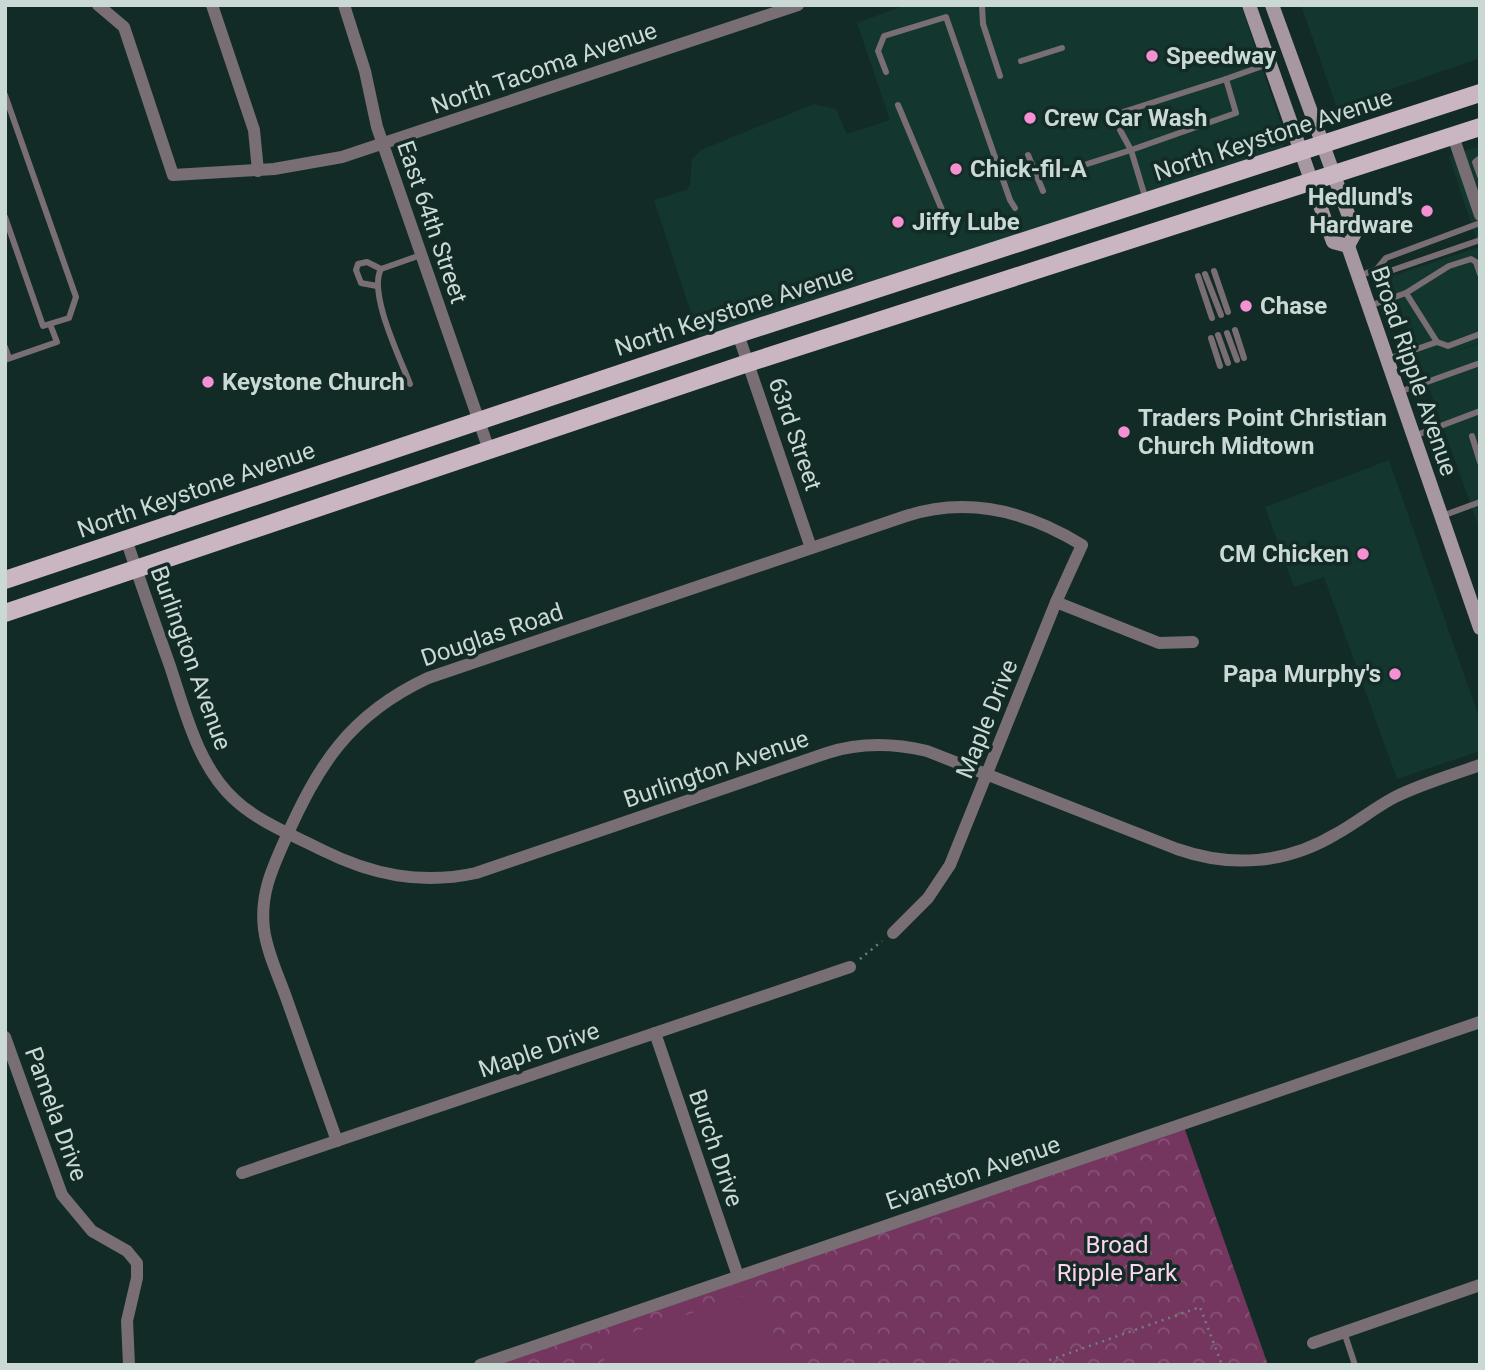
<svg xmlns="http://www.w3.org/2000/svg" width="1485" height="1370" font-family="Roboto,sans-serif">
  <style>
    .built { fill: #13362f }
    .park { fill: url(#park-crowns) }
    .pitch { fill: #74365f }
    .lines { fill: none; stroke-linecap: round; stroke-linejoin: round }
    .path { stroke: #6d807c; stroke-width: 2.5; stroke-dasharray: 2 5; stroke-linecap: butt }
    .lane { stroke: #786e74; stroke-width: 6 }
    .street { stroke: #786e74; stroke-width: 12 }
    .secondary { stroke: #a697a0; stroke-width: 14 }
    .primary { stroke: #cab6c2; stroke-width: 18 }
    .poi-dot { fill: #f591d2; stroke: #132b26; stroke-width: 2.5 }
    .labels { text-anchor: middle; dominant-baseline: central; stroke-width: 7; stroke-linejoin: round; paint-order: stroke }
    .poi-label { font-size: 24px; font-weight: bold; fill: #cbd9d5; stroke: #132b26; text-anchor: start }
    .street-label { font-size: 24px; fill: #cbd9d5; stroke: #132b26 }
    .park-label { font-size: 24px; fill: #fdd3ed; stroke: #132b26 }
  </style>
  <defs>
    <pattern id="park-crowns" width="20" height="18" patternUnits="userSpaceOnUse" patternTransform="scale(1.75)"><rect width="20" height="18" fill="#74365f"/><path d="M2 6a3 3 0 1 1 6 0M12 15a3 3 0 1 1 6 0" fill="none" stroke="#865275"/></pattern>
  </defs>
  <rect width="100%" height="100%" fill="#132b26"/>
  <g class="built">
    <polygon points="905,5 1241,5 1287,142 1280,150 699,337 654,200 686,190 690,185 692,159 701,150 814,104 836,109 847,134 890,120 857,23"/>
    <polygon points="1301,5 1480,5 1480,58 1337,108"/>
    <polygon points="1480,146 1480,342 1451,353 1480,343 1480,530 1389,277 1479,247 1449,156"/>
    <polygon points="1389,460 1480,720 1480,751 1397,779 1324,577 1294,587 1265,507"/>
  </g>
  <polygon class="park" points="1183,1124 1268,1365 478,1365"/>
  <polygon class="pitch" points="759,1291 785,1365 601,1365 619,1337"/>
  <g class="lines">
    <g class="path">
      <polyline points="860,959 882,941"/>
      <polyline points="1049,1365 1047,1361 1200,1307 1222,1365"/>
    </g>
    <g class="lane">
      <polyline points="982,5 983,24 1000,76"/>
      <polyline points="1021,61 1062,48"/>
      <polyline points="886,72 878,51 884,36 946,17 1010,200 1015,208"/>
      <polyline points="5,95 76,297 69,318 43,326 5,217"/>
      <polyline points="898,105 950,229"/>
      <polyline points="1028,155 1043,191"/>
      <polyline points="1480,158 1475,162 1480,176"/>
      <polyline points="1084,165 1131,150 1120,130 1123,112 1226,79"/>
      <polyline points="1146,200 1131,150 1236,113 1226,79 1268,64"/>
      <polyline points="1377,269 1386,258 1480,223"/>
      <polyline points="1214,271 1228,312"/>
      <polyline points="1205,274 1221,315"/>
      <polyline points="1198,276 1212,318"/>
      <polyline points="1359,276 1377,269 1390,271 1480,240"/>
      <polyline points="377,286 361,283 356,270 358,264 367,262 381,269"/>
      <polyline points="1406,293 1437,342"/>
      <polyline points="1369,306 1406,293 1449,266 1471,259 1476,262 1480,274"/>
      <polyline points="1235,330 1244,358"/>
      <polyline points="1227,333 1237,360"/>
      <polyline points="1218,335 1228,363"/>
      <polyline points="1211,338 1220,366"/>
      <polyline points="5,347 9,358"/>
      <polyline points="1388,359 1437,342 1448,346 1480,334"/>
      <polyline points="5,360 57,342 50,324"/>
      <path d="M410,384C400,358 368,293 381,269L421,255"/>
      <polyline points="1399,392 1480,363"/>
      <polyline points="1414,436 1480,411"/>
      <polyline points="1472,436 1480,462"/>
      <polyline points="1442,516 1480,502"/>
      <polyline points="1344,1332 1355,1365"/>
    </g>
    <g class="street">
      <polyline points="98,5 124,27 173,175 274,169 342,157 798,5"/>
      <polyline points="212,5 254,130 258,171"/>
      <polyline points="344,5 365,71 377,127 489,450"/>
      <polyline points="1453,136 1480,215"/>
      <polyline points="738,334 811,548"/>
      <path d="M126,539C140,581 155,624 170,666C185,711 198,766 234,799C258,822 293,835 322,850C372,875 421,885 476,873L827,753C861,742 893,743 927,751L1177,849C1231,868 1286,864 1336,834C1356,823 1374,808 1395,797C1421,784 1452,775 1480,765"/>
      <polyline points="1056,602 1159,643 1193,642"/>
      <polyline points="655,1033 738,1276"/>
      <polyline points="5,1037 62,1195 92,1231 127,1251 137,1263 137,1278 127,1321 129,1365"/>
      <path d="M337,1141C320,1094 304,1047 287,1000C279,977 267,953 264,929C260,896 271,871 284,842C318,765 349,715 428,678L906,516C968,496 1027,511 1082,545L1056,602L950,865L928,898L893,933"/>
      <polyline points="242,1173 850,967"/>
      <polyline points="1313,1343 1480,1285"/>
      <polyline points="480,1365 1480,1022"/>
    </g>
    <g class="secondary">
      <polyline points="1249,5 1333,242 1348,246"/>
      <polyline points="1272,5 1355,233 1348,246"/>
      <polyline points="1348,246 1480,628"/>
    </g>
    <g class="primary">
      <polyline points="5,580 738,334 1480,93"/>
      <polyline points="5,613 748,363 1480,127"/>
    </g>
  </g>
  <g class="poi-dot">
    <circle cx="1152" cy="56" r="7"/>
    <circle cx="1030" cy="118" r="7"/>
    <circle cx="956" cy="169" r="7"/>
    <circle cx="1427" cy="211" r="7"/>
    <circle cx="898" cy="222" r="7"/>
    <circle cx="1246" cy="306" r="7"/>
    <circle cx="208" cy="382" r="7"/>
    <circle cx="1124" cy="432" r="7"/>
    <circle cx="1363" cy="554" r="7"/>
    <circle cx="1395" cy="674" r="7"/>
  </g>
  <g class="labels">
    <g class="poi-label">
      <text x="1166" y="56">Speedway</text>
      <text x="1044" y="118">Crew Car Wash</text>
      <text x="970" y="169">Chick-fil-A</text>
      <text x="1413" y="197" text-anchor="end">Hedlund's<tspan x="1413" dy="28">Hardware</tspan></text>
      <text x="912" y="222">Jiffy Lube</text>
      <text x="1260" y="306">Chase</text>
      <text x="222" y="382">Keystone Church</text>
      <text x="1138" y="418">Traders Point Christian<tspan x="1138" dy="28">Church Midtown</tspan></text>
      <text x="1349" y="554" text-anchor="end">CM Chicken</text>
      <text x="1381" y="674" text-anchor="end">Papa Murphy's</text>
    </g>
    <g class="street-label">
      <text transform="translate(544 68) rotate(-19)">North Tacoma Avenue</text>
      <text transform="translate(1273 135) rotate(-18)">North Keystone Avenue</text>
      <text transform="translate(432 222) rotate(71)">East 64th Street</text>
      <text transform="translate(734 310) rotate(-18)">North Keystone Avenue</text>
      <text transform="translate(1414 371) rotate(71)">Broad Ripple Avenue</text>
      <text transform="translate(795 434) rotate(71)">63rd Street</text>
      <text transform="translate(196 490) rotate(-19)">North Keystone Avenue</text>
      <text transform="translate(492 635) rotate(-19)">Douglas Road</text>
      <text transform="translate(191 658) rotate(70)">Burlington Avenue</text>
      <text transform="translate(987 719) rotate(-68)">Maple Drive</text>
      <text transform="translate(716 769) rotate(-19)">Burlington Avenue</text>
      <text transform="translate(539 1050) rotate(-19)">Maple Drive</text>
      <text transform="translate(56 1114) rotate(70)">Pamela Drive</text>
      <text transform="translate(716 1148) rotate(71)">Burch Drive</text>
      <text transform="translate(973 1173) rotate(-19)">Evanston Avenue</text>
    </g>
    <g class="park-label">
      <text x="1117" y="1245">Broad<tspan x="1117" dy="28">Ripple Park</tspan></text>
    </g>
  </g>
  <rect width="1485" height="1370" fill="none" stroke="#cbd9d5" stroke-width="14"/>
</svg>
